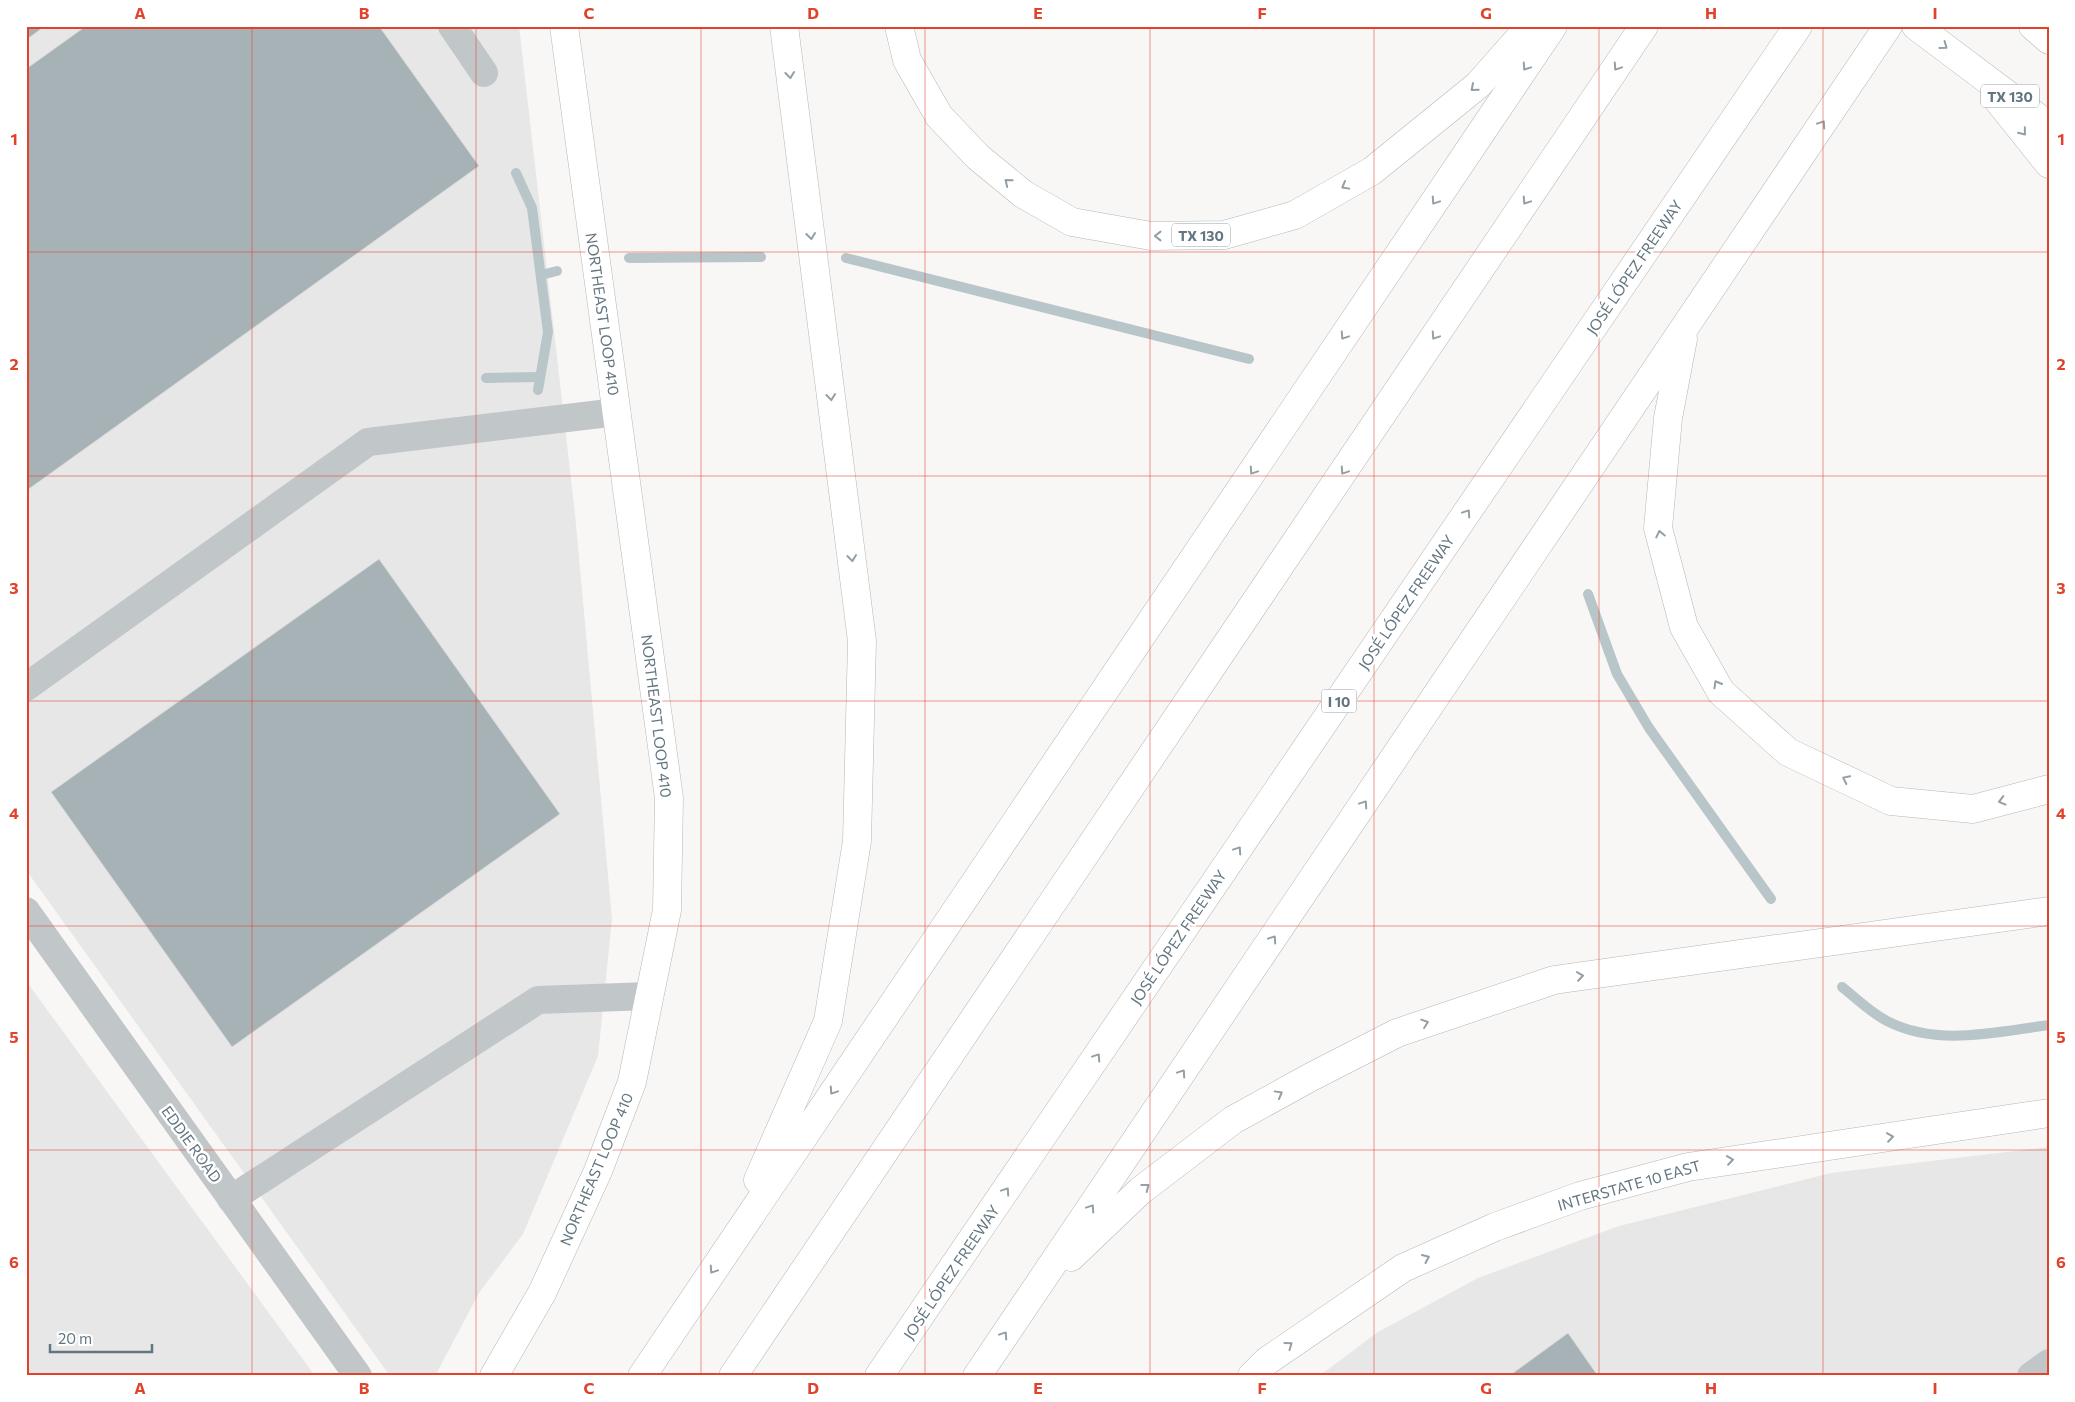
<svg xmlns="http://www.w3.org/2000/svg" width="2075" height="1402" font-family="Commissioner,sans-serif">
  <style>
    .built { fill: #e6e7e6 }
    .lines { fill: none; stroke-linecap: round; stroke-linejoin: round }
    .stream { stroke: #b8c6c9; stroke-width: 10 }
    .building { fill: #a7b2b6; stroke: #d9d9d7 }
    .major-casing { stroke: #b2b8bb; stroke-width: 29 }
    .highway-casing { stroke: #b2b7ba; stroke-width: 29 }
    .minor { stroke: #c1c6c9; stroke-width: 28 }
    .major { stroke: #fff; stroke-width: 28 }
    .highway { stroke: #fff; stroke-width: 28 }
    .oneway { stroke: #929fa6 }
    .grid { fill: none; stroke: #e1422b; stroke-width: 1; stroke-opacity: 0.55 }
    .labels { text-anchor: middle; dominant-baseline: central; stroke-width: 5; stroke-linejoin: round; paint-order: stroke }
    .shield { fill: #fff; stroke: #929fa6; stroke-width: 1 }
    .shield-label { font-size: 14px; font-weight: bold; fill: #637680 }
    .street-label { font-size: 15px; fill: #637680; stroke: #fff }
    .neatline { fill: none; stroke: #e1422b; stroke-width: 2 }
    .grid-label { font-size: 16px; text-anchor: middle; font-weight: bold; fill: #e1422b }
  </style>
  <rect width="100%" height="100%" fill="#f8f7f5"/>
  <g class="built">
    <polygon points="26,26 519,26 575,514 612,919 598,1056 523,1234 479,1293 435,1376 390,1376 26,870"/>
    <polygon points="26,981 315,1376 26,1376"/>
    <polygon points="2049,1147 2049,1376 1319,1376 1378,1332 1478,1278 1619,1226 1831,1173"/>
  </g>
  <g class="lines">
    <g class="stream">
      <polyline points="516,173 532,208 548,332 538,390"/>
      <polyline points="629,258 761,257"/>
      <polyline points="846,258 1249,359"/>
      <polyline points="541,275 557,271"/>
      <polyline points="486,378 540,377"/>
      <polyline points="1588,594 1617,674 1649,728 1771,899"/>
      <path d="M1842,987C1856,998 1871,1013 1887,1021C1937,1047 1996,1032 2049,1025"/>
    </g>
  </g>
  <g class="building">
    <polygon points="26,26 45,26 26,40"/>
    <polygon points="86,26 379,26 479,166 26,491 26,69"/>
    <polygon points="379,559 560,814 232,1047 51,792"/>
    <polygon points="1568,1333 1598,1376 1509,1376"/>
  </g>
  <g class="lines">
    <defs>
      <g id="major">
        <polyline points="494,1376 542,1293 598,1171 632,1082 667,910 669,798 564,26"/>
        <polyline points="1252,1376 1267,1361 1403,1268 1495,1227 1580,1196 1688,1167 2049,1113"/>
      </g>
      <g id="highway">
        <polyline points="899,26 907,60 939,116 978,157 1023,194 1072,222 1151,236 1224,235 1295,215 1372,171 1478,85 1530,26"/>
        <polyline points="1916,26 2049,126"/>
        <polyline points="2033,26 2049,40"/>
        <polyline points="1997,99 2049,164"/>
        <polyline points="1683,339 1668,418 1658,528 1684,627 1721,692 1788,752 1891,801 1973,809 2049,789"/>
        <polyline points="758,1180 828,1021 857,841 862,641 784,26"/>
        <polyline points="1071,1257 1140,1191 1233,1120 1311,1077 1397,1033 1554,980 2049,911"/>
        <polyline points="642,1376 1553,26"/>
        <polyline points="733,1376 1644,26"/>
        <polyline points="879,1376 1798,26"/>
        <polyline points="977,1376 1888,26"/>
      </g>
    </defs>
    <use href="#major" class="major-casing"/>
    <use href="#highway" class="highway-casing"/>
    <g class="minor">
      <polyline points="452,26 484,73"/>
      <polyline points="26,687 368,442 617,412"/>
      <polyline points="26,911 358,1376"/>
      <polyline points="231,1199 538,1000 649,996"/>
      <polyline points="2031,1376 2049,1363"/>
    </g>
    <use href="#major" class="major"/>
    <use href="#highway" class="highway"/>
  </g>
  <defs><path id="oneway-chevron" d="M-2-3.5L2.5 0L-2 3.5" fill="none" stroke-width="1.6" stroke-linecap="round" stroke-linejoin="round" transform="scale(1.25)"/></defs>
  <g class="oneway">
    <use href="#oneway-chevron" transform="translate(1944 46) rotate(36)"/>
    <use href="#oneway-chevron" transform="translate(1526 67) rotate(124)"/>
    <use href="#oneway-chevron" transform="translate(1617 67) rotate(124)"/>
    <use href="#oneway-chevron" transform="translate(790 75) rotate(83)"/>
    <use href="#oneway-chevron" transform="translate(1474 88) rotate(139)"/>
    <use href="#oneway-chevron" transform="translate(1822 124) rotate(-56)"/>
    <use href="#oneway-chevron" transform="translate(2023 132) rotate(51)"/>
    <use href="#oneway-chevron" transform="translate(1008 182) rotate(-141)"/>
    <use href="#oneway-chevron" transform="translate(1345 186) rotate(151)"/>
    <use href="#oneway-chevron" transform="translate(1435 201) rotate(124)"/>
    <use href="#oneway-chevron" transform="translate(1526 201) rotate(124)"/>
    <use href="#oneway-chevron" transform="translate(811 236) rotate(83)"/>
    <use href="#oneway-chevron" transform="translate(1158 236) rotate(-180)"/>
    <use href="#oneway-chevron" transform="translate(1344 336) rotate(124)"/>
    <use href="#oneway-chevron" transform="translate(1435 336) rotate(124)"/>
    <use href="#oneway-chevron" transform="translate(831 397) rotate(83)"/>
    <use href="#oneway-chevron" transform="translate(1253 471) rotate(124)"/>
    <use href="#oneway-chevron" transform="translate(1344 471) rotate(124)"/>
    <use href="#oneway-chevron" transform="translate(1467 513) rotate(-56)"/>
    <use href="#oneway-chevron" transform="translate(1660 534) rotate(-102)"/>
    <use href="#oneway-chevron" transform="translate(852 558) rotate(83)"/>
    <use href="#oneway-chevron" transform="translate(1717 684) rotate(-120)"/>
    <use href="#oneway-chevron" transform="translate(1846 779) rotate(-154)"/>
    <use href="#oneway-chevron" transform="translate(2002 801) rotate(165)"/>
    <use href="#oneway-chevron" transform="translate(1364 804) rotate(-56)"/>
    <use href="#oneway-chevron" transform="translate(1238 850) rotate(-56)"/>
    <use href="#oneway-chevron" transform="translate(1273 939) rotate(-56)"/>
    <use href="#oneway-chevron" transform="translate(1580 976) rotate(-8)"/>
    <use href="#oneway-chevron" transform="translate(1425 1023) rotate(-19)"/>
    <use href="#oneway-chevron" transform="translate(1097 1057) rotate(-56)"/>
    <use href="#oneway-chevron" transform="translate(1182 1073) rotate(-56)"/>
    <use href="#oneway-chevron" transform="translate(833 1091) rotate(124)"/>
    <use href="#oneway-chevron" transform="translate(1279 1094) rotate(-29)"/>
    <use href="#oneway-chevron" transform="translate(1890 1137) rotate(-8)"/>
    <use href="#oneway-chevron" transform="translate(1730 1160) rotate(-8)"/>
    <use href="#oneway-chevron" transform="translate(1146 1187) rotate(-38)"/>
    <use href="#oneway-chevron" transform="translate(1006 1191) rotate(-56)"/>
    <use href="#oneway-chevron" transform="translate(1091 1208) rotate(-56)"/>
    <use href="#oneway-chevron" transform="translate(1426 1258) rotate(-24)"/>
    <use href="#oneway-chevron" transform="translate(713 1270) rotate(124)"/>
    <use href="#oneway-chevron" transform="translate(1004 1335) rotate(-56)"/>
    <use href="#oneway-chevron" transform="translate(1289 1345) rotate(-36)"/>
  </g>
  <path class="grid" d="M252,26V1376M476,26V1376M701,26V1376M925,26V1376M1150,26V1376M1374,26V1376M1599,26V1376M1823,26V1376M26,252H2049M26,476H2049M26,701H2049M26,926H2049M26,1150H2049"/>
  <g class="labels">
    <g class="shield">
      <rect x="1981" y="84.5" width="58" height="23" rx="4"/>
      <rect x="1172" y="223.5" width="58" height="23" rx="4"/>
      <rect x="1321.5" y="689.5" width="35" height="23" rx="4"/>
    </g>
    <g class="shield-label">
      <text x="2010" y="96">TX 130</text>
      <text x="1201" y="235">TX 130</text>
      <text x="1339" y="701">I 10</text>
    </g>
    <g class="street-label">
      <text transform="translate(1634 267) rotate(-56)">JOSÉ LÓPEZ FREEWAY</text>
      <text transform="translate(603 314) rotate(82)">NORTHEAST LOOP 410</text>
      <text transform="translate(1406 602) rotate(-56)">JOSÉ LÓPEZ FREEWAY</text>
      <text transform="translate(657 716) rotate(83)">NORTHEAST LOOP 410</text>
      <text transform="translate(1178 937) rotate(-56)">JOSÉ LÓPEZ FREEWAY</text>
      <text transform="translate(192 1144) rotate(54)">EDDIE ROAD</text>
      <text transform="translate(596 1169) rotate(-67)">NORTHEAST LOOP 410</text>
      <text transform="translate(1629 1185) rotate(-16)">INTERSTATE 10 EAST</text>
      <text transform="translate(951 1272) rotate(-56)">JOSÉ LÓPEZ FREEWAY</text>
    </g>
  </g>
  <rect width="2075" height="1402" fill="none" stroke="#ffffff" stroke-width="55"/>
  <path d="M50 1344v8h102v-8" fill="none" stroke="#637680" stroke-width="2.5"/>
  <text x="58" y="1344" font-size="15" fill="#637680" stroke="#ffffff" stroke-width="4" paint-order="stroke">20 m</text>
  <rect x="28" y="28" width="2020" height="1346" class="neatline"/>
  <g class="grid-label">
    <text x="140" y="19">A</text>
    <text x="364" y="19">B</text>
    <text x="589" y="19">C</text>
    <text x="813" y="19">D</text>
    <text x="1038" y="19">E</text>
    <text x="1262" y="19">F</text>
    <text x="1486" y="19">G</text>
    <text x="1711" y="19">H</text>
    <text x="1935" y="19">I</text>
    <text x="14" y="145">1</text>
    <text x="2061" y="145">1</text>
    <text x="14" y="370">2</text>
    <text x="2061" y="370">2</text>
    <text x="14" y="594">3</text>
    <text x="2061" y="594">3</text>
    <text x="14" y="819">4</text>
    <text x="2061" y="819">4</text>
    <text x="14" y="1043">5</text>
    <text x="2061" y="1043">5</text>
    <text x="14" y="1268">6</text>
    <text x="2061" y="1268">6</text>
    <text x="140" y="1394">A</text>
    <text x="364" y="1394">B</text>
    <text x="589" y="1394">C</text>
    <text x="813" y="1394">D</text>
    <text x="1038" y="1394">E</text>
    <text x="1262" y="1394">F</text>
    <text x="1486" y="1394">G</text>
    <text x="1711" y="1394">H</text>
    <text x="1935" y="1394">I</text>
  </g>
</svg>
